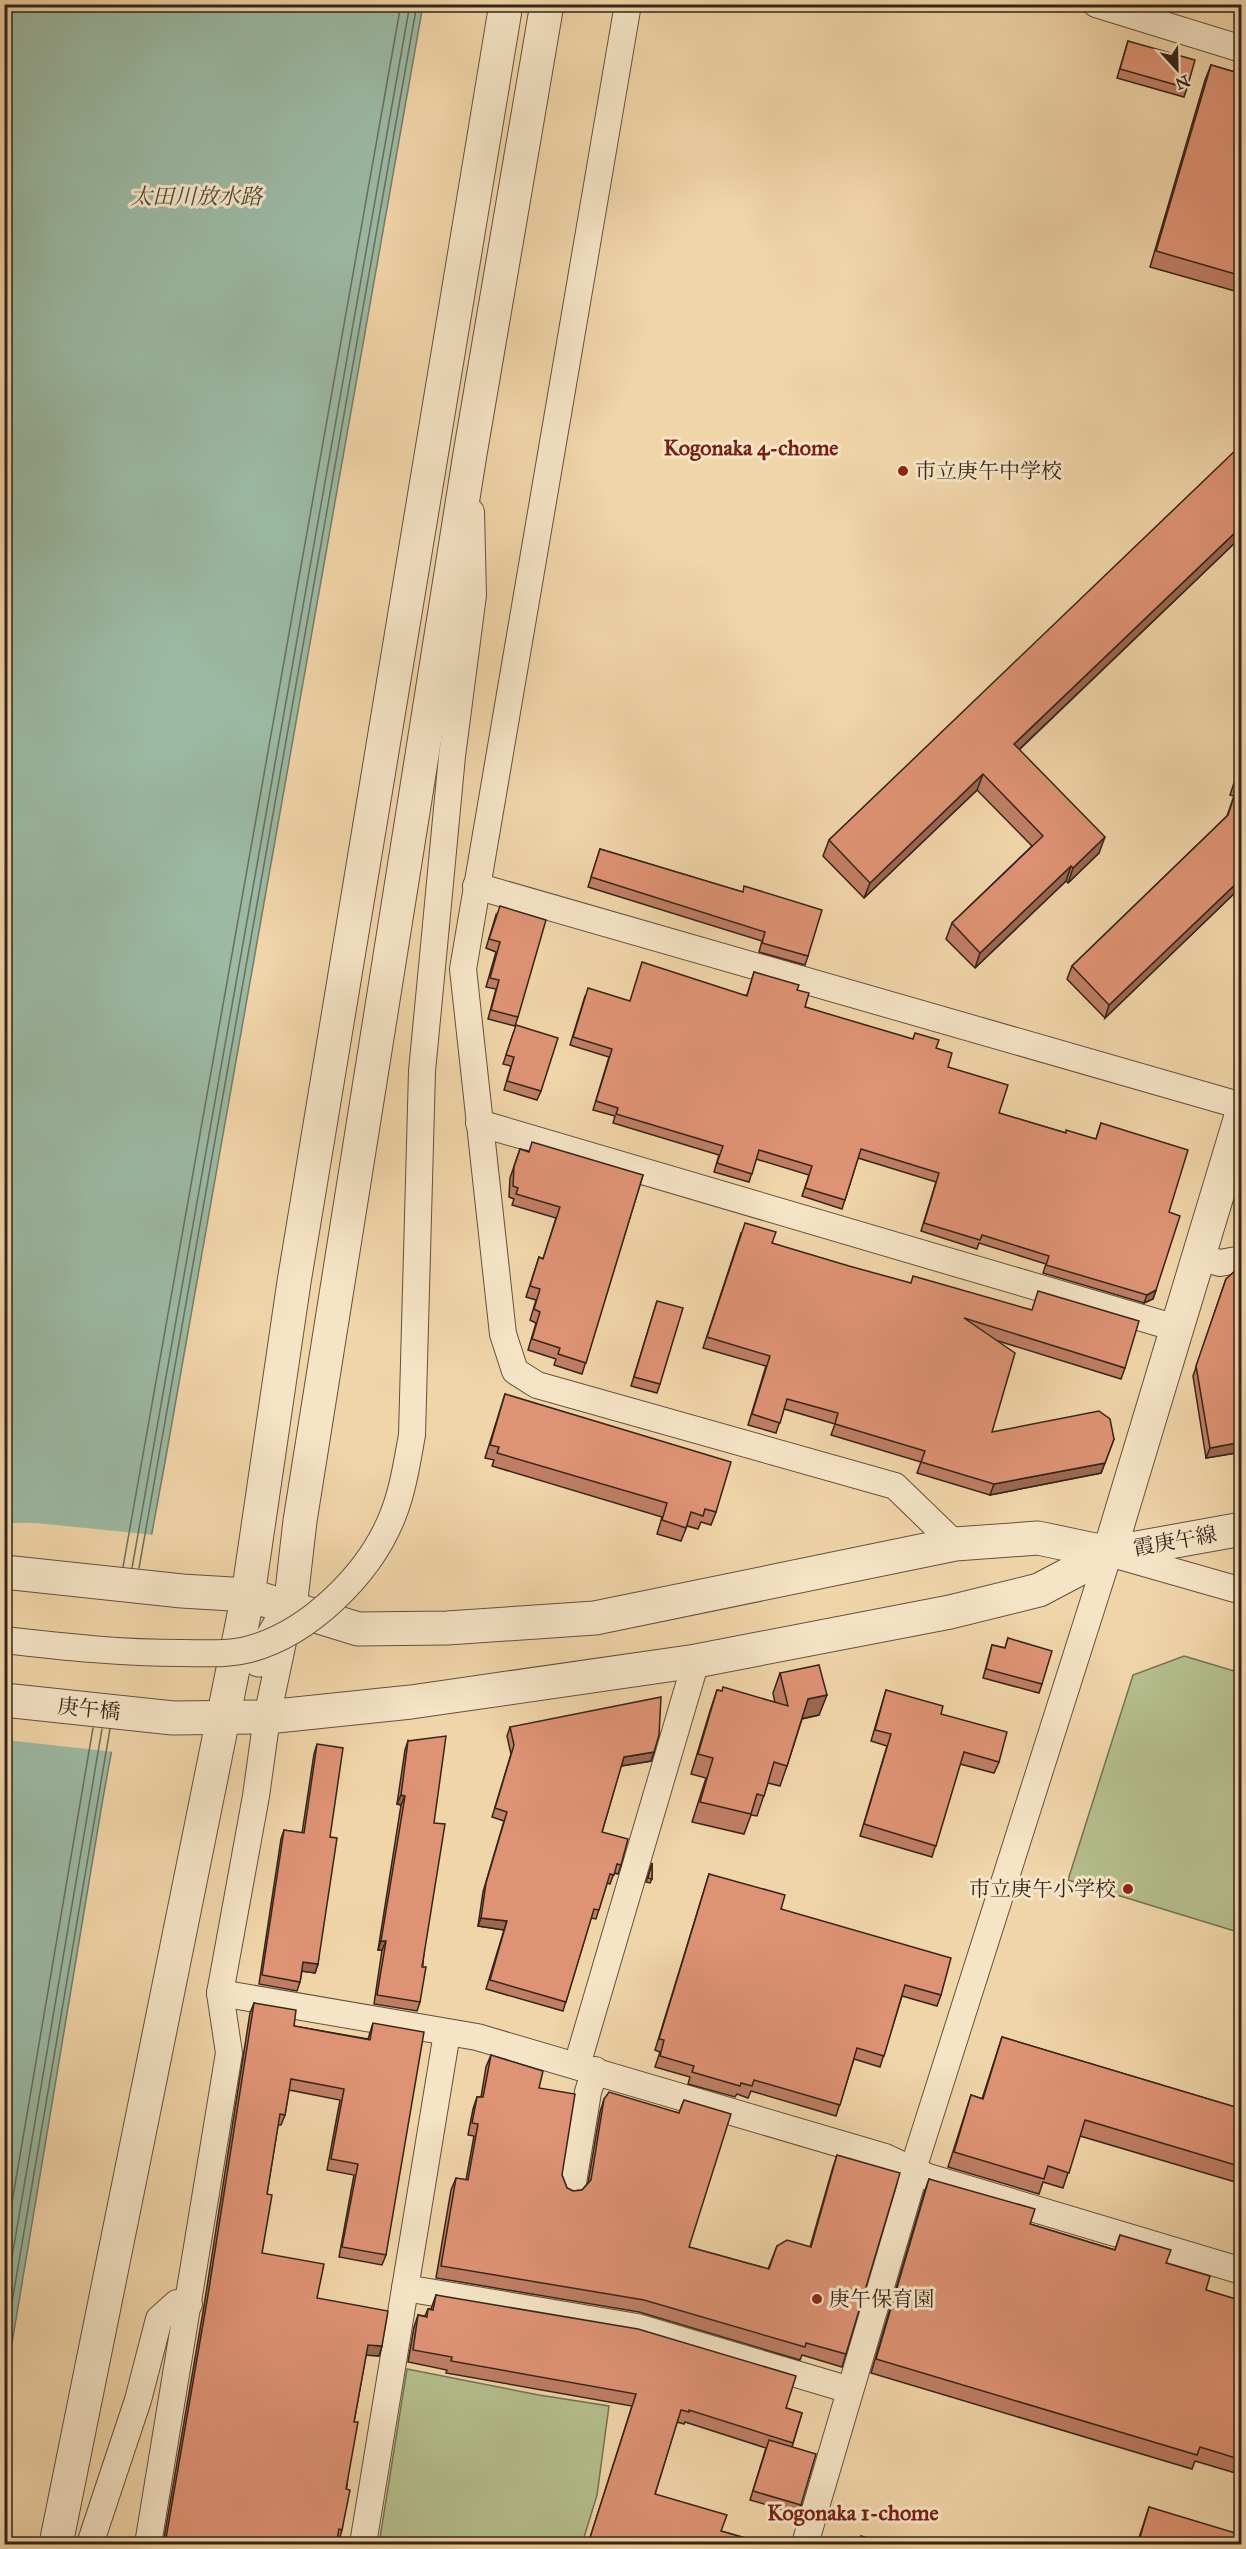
<svg xmlns="http://www.w3.org/2000/svg" width="1246" height="2549" font-family="'IM FELL Great Primer','Noto Serif JP',serif">
  <style>
    .green { fill: #b4be8c; stroke: #747153; stroke-width: 1.5 }
    .water { fill: #9bb9a3; stroke: #727d6c; stroke-width: 1.5 }
    .pier { fill: #f0d5a8 }
    .lines { fill: none; stroke-linecap: round; stroke-linejoin: round }
    .shore { stroke: #686e5e; stroke-width: 1.5 }
    .minor-casing { stroke: #64503e; stroke-width: 28 }
    .tertiary-casing { stroke: #64503e; stroke-width: 35 }
    .minor { stroke: #f5e4c6; stroke-width: 26 }
    .tertiary { stroke: #f5e4c6; stroke-width: 33 }
    .minor-bridge-casing { stroke: #64503e; stroke-width: 28; stroke-linecap: butt }
    .minor-bridge { stroke: #f5e4c6; stroke-width: 26 }
    .wall { fill: #bf7e64; stroke: #35241a; stroke-width: 1.5 }
    .shaded-wall { fill: #9b6751; stroke: #35241a; stroke-width: 1.5 }
    .building { fill: #de9374; stroke: #35241a; stroke-width: 1.5 }
    .poi-dot { fill: #8f2418; stroke: #f5e4c6; stroke-width: 2 }
    .labels { text-anchor: middle; dominant-baseline: central; stroke-width: 6; stroke-linejoin: round; paint-order: stroke }
    .poi-label { font-size: 21px; fill: #35241a; stroke: #f5e4c6; text-anchor: start }
    .street-label { font-size: 21px; fill: #35241a; stroke: #f5e4c6 }
    .water-label { font-size: 22px; font-style: italic; fill: #4e493c; stroke: #f5e4c6 }
    .neighbourhood-label { font-size: 22px; font-weight: bold; fill: #7a1f14; stroke: #f5e4c6 }
  </style>
  <rect width="100%" height="100%" fill="#f0d5a8"/>
  <filter id="stains"><feTurbulence type="fractalNoise" baseFrequency=".00333" numOctaves="4"/><feColorMatrix values="0 0 0 0 .2 0 0 0 0 .09 0 0 0 0 .02 0 0 0 .5 -.17"/></filter>
  <radialGradient id="worn" r=".72"><stop offset=".6" stop-color="#630" stop-opacity="0"/><stop offset="1" stop-color="#630" stop-opacity=".3"/></radialGradient>
  <g class="green">
    <polygon points="1184,1656 1241,1673 1241,1933 1068,1880 1133,1675"/>
    <polygon points="407,2369 539,2395 609,2406 597,2495 582,2544 379,2544"/>
  </g>
  <polygon class="water" points="5,5 423,5 165,1462 103,1798 5,2385"/>
  <polygon class="pier" points="5,1523 36,1523 155,1535 115,1752 5,1740"/>
  <g class="lines">
    <g class="shore">
      <polyline points="123,1567 401,4"/>
      <polyline points="132,1568 410,4"/>
      <polyline points="139,1568 417,4"/>
      <polyline points="4,2249 93,1728"/>
      <polyline points="4,2304 102,1729"/>
      <polyline points="4,2349 110,1729"/>
    </g>
    <defs>
      <g id="minor">
        <polyline points="628,4 463,969 503,1334 515,1371 537,1385 895,1486 955,1544"/>
        <polyline points="1096,4 1242,49"/>
        <polyline points="476,886 1242,1106"/>
        <polyline points="436,925 452,756 473,595 471,512"/>
        <polyline points="479,1123 1176,1328"/>
        <polyline points="1198,1257 1220,1263 1242,1259"/>
        <polyline points="220,1993 256,1796 267,1717 287,1623"/>
        <polyline points="577,2065 696,1661"/>
        <polyline points="572,2189 588,2092 595,2070"/>
        <polyline points="405,2288 637,2327 850,2390"/>
        <polyline points="90,2544 138,2400 159,2319 177,2303 189,2304"/>
        <polyline points="148,2544 229,2053 220,1993 477,2037 885,2157 928,2177 1242,2271"/>
        <polyline points="363,2544 447,2033"/>
        <polyline points="805,2544 910,2188 913,2169 1109,1553 1242,1591"/>
      </g>
      <g id="tertiary">
        <polyline points="1109,1553 1242,1113"/>
        <polyline points="4,1572 182,1591 248,1595 358,1629 447,1628 595,1618 955,1544 1038,1538 1109,1553"/>
        <polyline points="259,1660 290,1608 300,1521 470,454 547,4"/>
        <polyline points="4,1700 173,1718 267,1717 411,1702 696,1661 950,1612 1039,1590 1109,1553 1242,1529"/>
        <polyline points="56,2544 248,1595 294,1282 506,4"/>
      </g>
    </defs>
    <use href="#minor" class="minor-casing"/>
    <use href="#tertiary" class="tertiary-casing"/>
    <use href="#minor" class="minor"/>
    <use href="#tertiary" class="tertiary"/>
    <defs>
      <path id="minor-bridge" d="M4,1640C65,1647 121,1653 182,1653C203,1653 226,1655 246,1650C308,1635 370,1574 393,1515C403,1490 407,1462 412,1435L422,1071L436,925"/>
    </defs>
    <use href="#minor-bridge" class="minor-bridge-casing"/>
    <use href="#minor-bridge" class="minor-bridge"/>
  </g>
  <g class="wall">
    <polygon points="1128,41 1187,88 1184,97 1117,78"/>
    <polygon points="1211,65 1242,74 1242,293 1150,267 1205,80"/>
    <polygon points="1242,448 1242,536 1019,750 1099,853 1068,883 1066,881 975,968 946,939 952,923 1032,846 977,790 864,898 823,856 829,840"/>
    <polygon points="1242,759 1242,886 1105,1018 1067,979 1072,966 1227,816 1234,796 1230,795"/>
    <polygon points="600,849 742,892 808,956 805,965 759,952 762,941 588,887"/>
    <polygon points="496,915 518,1017 515,1026 488,1019 496,989 486,987 496,952 486,948"/>
    <polygon points="754,972 797,990 805,1007 936,1048 948,1067 999,1113 1066,1133 1096,1139 1101,1123 1169,1212 1156,1290 1153,1299 1144,1303 1043,1273 1046,1264 979,1243 977,1249 921,1231 936,1182 858,1158 842,1209 802,1196 809,1175 756,1159 749,1182 714,1172 719,1155 613,1123 615,1116 593,1110 609,1057 570,1045 585,996 629,1001 747,995"/>
    <polygon points="513,1034 541,1091 537,1100 504,1090 511,1066 503,1064"/>
    <polygon points="520,1149 529,1151 643,1175 582,1374 554,1365 556,1359 528,1350 536,1323 530,1320 536,1300 526,1297 539,1257 543,1259 556,1218 512,1205 514,1199 509,1197 510,1178"/>
    <polygon points="741,1233 772,1243 1125,1368 1121,1379 995,1340 992,1432 1114,1439 1101,1473 990,1495 917,1473 921,1462 831,1435 835,1424 784,1409 776,1433 748,1425 766,1366 703,1348"/>
    <polygon points="1242,1268 1242,1452 1206,1458 1193,1376 1226,1279"/>
    <polygon points="657,1301 660,1384 657,1393 631,1386"/>
    <polygon points="505,1394 716,1512 711,1525 701,1522 698,1529 687,1526 681,1541 657,1534 662,1517 492,1466 494,1460 485,1458"/>
    <polygon points="1008,1638 1042,1684 1039,1693 983,1678 992,1645 1005,1648"/>
    <polygon points="780,1673 819,1715 802,1719 787,1766 780,1786 768,1783 757,1816 751,1815 744,1834 692,1822 706,1778 691,1774 710,1711 717,1690 775,1703 773,1693"/>
    <polygon points="886,1690 941,1714 999,1762 994,1773 960,1764 932,1857 860,1836 887,1746 871,1741"/>
    <polygon points="510,1727 654,1752 651,1761 621,1766 602,1832 621,1865 618,1874 614,1873 610,1884 607,1883 596,1919 591,1918 563,2011 486,1989 504,1930 478,1926 483,1892 504,1821 492,1817 511,1754 507,1736"/>
    <polygon points="408,1741 434,1823 420,2002 417,2011 374,2004 382,1950 378,1950 401,1805 397,1804 405,1750"/>
    <polygon points="317,1744 330,1837 318,1964 315,1973 302,1971 300,1982 297,1991 259,1984 281,1839 284,1830 302,1833 314,1754"/>
    <polygon points="652,1863 652,1879 650,1883 646,1882"/>
    <polygon points="709,1874 781,1909 941,1995 937,2006 902,1996 880,2067 854,2059 836,2116 751,2091 748,2098 737,2094 735,2097 688,2084 690,2077 655,2067 660,2052 655,2050"/>
    <polygon points="254,2003 294,2026 368,2039 373,2023 386,2255 382,2265 339,2257 354,2175 327,2170 340,2100 289,2090 285,2115 281,2125 278,2125 267,2194 262,2253 317,2298 382,2346 379,2356 366,2355 354,2422 342,2530 339,2540 337,2540 336,2544 163,2544 204,2306 250,2013"/>
    <polygon points="1002,2037 1242,2109 1242,2184 1080,2136 1063,2188 1043,2182 1039,2194 948,2167 971,2095 982,2099"/>
    <polygon points="491,2055 539,2088 562,2175 567,2188 573,2191 582,2190 588,2183 600,2112 604,2099 679,2113 684,2100 689,2247 768,2269 777,2246 810,2247 833,2167 837,2155 846,2354 842,2367 802,2355 800,2360 639,2312 436,2278 451,2190 456,2178 466,2180 474,2136 468,2135 473,2109 477,2097 481,2097 486,2067"/>
    <polygon points="929,2179 1030,2224 1115,2250 1120,2235 1166,2263 1206,2290 1242,2301 1242,2475 1195,2461 1192,2469 871,2373 924,2193"/>
    <polygon points="436,2295 802,2413 792,2447 801,2505 798,2514 750,2500 766,2448 685,2422 684,2424 677,2422 655,2494 721,2531 766,2544 588,2544 632,2406 446,2373 447,2370 408,2362 414,2327 418,2315 425,2316 428,2309 431,2309"/>
    <polygon points="1149,2507 1242,2544 1137,2544"/>
  </g>
  <g class="shaded-wall">
    <polygon points="1242,526 1242,536 1008,760 1014,744"/>
    <polygon points="983,774 977,790 864,898 870,883"/>
    <polygon points="1105,837 1099,853 1068,883 1073,868"/>
    <polygon points="1071,866 1066,881 975,968 980,953"/>
    <polygon points="1242,878 1242,886 1105,1018 1109,1005"/>
    <polygon points="1156,1290 1153,1299 1144,1303 1147,1295"/>
    <polygon points="1242,1442 1242,1452 1206,1458 1210,1448"/>
    <polygon points="1105,1463 1101,1473 990,1495 994,1484"/>
    <polygon points="827,1695 819,1715 800,1719 808,1699"/>
    <polygon points="654,1752 651,1761 621,1766 624,1757"/>
    <polygon points="401,1795 405,1796 401,1805 397,1804"/>
    <polygon points="481,1918 507,1921 504,1930 478,1926"/>
    <polygon points="381,1941 386,1941 382,1950 378,1950"/>
    <polygon points="303,1962 318,1964 315,1973 300,1971"/>
    <polygon points="368,2345 382,2346 379,2356 364,2355"/>
  </g>
  <g class="building">
    <polygon points="1128,41 1195,60 1187,88 1120,69"/>
    <polygon points="1211,65 1242,74 1242,276 1156,251"/>
    <polygon points="1240,446 1242,448 1242,526 1014,744 1105,837 1073,868 1071,866 980,953 952,923 1043,836 983,774 870,883 829,840"/>
    <polygon points="1242,761 1242,878 1109,1005 1072,966 1228,815 1238,784 1235,783"/>
    <polygon points="600,849 743,892 744,886 822,910 808,956 762,943 765,932 591,877"/>
    <polygon points="500,906 546,920 518,1017 491,1010 499,980 490,978 500,942 489,939"/>
    <polygon points="642,962 747,996 754,972 799,985 797,990 809,993 805,1007 913,1039 915,1033 939,1040 936,1048 952,1053 948,1067 1008,1085 999,1113 1066,1133 1066,1130 1096,1139 1101,1123 1188,1150 1169,1212 1180,1216 1156,1290 1147,1295 1046,1265 1049,1256 982,1235 980,1240 924,1223 939,1173 861,1149 845,1200 805,1188 812,1166 759,1150 752,1174 717,1163 723,1146 616,1114 618,1108 596,1101 612,1049 573,1037 588,988 630,1001"/>
    <polygon points="516,1025 558,1038 541,1091 507,1081 514,1057 506,1055"/>
    <polygon points="532,1142 643,1175 586,1363 558,1354 560,1348 532,1339 540,1312 534,1309 540,1289 530,1286 539,1257 543,1259 560,1207 516,1194 518,1188 513,1186 514,1167 520,1149 529,1152"/>
    <polygon points="745,1223 776,1232 772,1243 849,1266 911,1283 913,1276 1032,1310 1038,1291 1139,1321 1125,1368 964,1318 1015,1353 992,1432 1099,1411 1110,1419 1114,1439 1105,1463 994,1484 921,1462 925,1451 835,1424 838,1413 787,1399 780,1423 752,1414 770,1356 707,1337"/>
    <polygon points="1242,1268 1242,1442 1210,1448 1196,1366 1226,1279 1237,1269"/>
    <polygon points="657,1301 683,1308 660,1384 634,1377"/>
    <polygon points="505,1394 731,1462 716,1512 705,1509 703,1516 691,1512 686,1528 662,1520 667,1503 497,1453 499,1447 490,1445"/>
    <polygon points="1008,1638 1052,1651 1042,1684 986,1669 992,1645 1005,1648"/>
    <polygon points="819,1665 827,1695 808,1699 787,1766 774,1762 764,1796 757,1794 751,1814 700,1802 713,1758 698,1754 717,1690 722,1691 723,1687 788,1706 780,1673"/>
    <polygon points="886,1690 943,1706 941,1714 1007,1732 999,1762 964,1752 936,1846 864,1824 891,1734 875,1730"/>
    <polygon points="661,1697 659,1735 654,1752 624,1757 602,1832 628,1839 621,1865 617,1864 614,1875 610,1874 599,1910 594,1909 566,2002 490,1980 507,1921 481,1918 486,1883 507,1812 495,1808 514,1745 510,1727"/>
    <polygon points="446,1736 434,1823 445,1824 422,1967 426,1967 420,2002 377,1995 386,1941 381,1941 405,1796 401,1795 408,1741"/>
    <polygon points="317,1744 343,1748 330,1837 337,1838 318,1964 303,1962 300,1982 262,1975 284,1830 304,1833"/>
    <polygon points="652,1863 652,1879 648,1878"/>
    <polygon points="709,1874 785,1895 781,1909 951,1958 941,1995 905,1985 884,2056 857,2048 840,2105 754,2080 752,2086 741,2083 740,2086 692,2072 694,2066 660,2056 664,2040 659,2039"/>
    <polygon points="254,2003 296,2010 294,2026 370,2040 373,2023 424,2032 386,2255 342,2247 358,2164 331,2159 344,2089 291,2079 285,2115 280,2114 267,2194 272,2195 262,2253 324,2264 317,2298 388,2311 382,2346 368,2345 354,2422 358,2422 346,2489 350,2490 342,2530 339,2529 336,2544 165,2544 208,2295"/>
    <polygon points="1002,2037 1242,2109 1242,2167 1085,2120 1069,2173 1048,2166 1044,2179 954,2152 971,2095 983,2099"/>
    <polygon points="491,2055 543,2071 539,2088 575,2094 562,2175 567,2188 573,2191 582,2190 591,2180 604,2099 609,2092 679,2113 684,2100 731,2114 689,2247 769,2269 777,2246 787,2240 811,2247 837,2155 900,2173 846,2354 806,2343 805,2347 644,2300 441,2266 456,2178 468,2180 478,2124 472,2123 477,2097 483,2097"/>
    <polygon points="929,2179 1035,2209 1030,2224 1115,2250 1120,2235 1171,2250 1166,2263 1210,2276 1206,2290 1242,2301 1242,2460 1200,2447 1197,2455 876,2359"/>
    <polygon points="436,2295 638,2329 796,2376 786,2408 802,2413 793,2443 689,2410 689,2412 681,2410 655,2494 727,2515 721,2531 766,2544 588,2544 636,2394 451,2361 452,2357 413,2350 418,2315 427,2317 428,2309 433,2310"/>
    <polygon points="769,2440 816,2454 801,2505 753,2491"/>
    <polygon points="1149,2507 1242,2535 1242,2544 1138,2544"/>
    <polygon points="861,2536 888,2544 848,2544 849,2540 858,2543"/>
  </g>
  <g class="poi-dot">
    <circle cx="903" cy="471" r="6"/>
    <circle cx="1128" cy="1889" r="6"/>
    <circle cx="817" cy="2299" r="6"/>
  </g>
  <g class="labels">
    <g class="poi-label">
      <text x="915" y="471">市立庚午中学校</text>
      <text x="1116" y="1889" text-anchor="end">市立庚午小学校</text>
      <text x="829" y="2299">庚午保育園</text>
    </g>
    <g class="street-label">
      <text transform="translate(1175 1541) rotate(-10)">霞庚午線</text>
      <text transform="translate(89 1709) rotate(6)">庚午橋</text>
    </g>
    <g class="water-label">
      <text x="196" y="196">太田川放水路</text>
    </g>
    <g class="neighbourhood-label">
      <text x="751" y="447">Kogonaka 4-chome</text>
      <text x="853" y="2512">Kogonaka 1-chome</text>
    </g>
  </g>
  <rect width="1246" height="2549" fill="none" stroke="#f0d5a8" stroke-width="24"/>
  <rect x="6" y="6" width="1234" height="2537" fill="none" stroke="#35241a" stroke-width="3"/>
  <rect x="12" y="12" width="1222" height="2525" fill="none" stroke="#35241a" stroke-width="1.5"/>
  <g transform="translate(1177 69) rotate(158)" stroke="#f5e4c6" stroke-width="4.5" paint-order="stroke">
  <path d="M0-4.5L10 22L0 15L-10 22Z" fill="#35241a"/>
  <text y="-9" font-size="16" font-weight="bold" text-anchor="middle" fill="#35241a">N</text>
  </g>
  <rect width="100%" height="100%" filter="url(#stains)"/>
  <rect width="100%" height="100%" fill="url(#worn)"/>
</svg>
